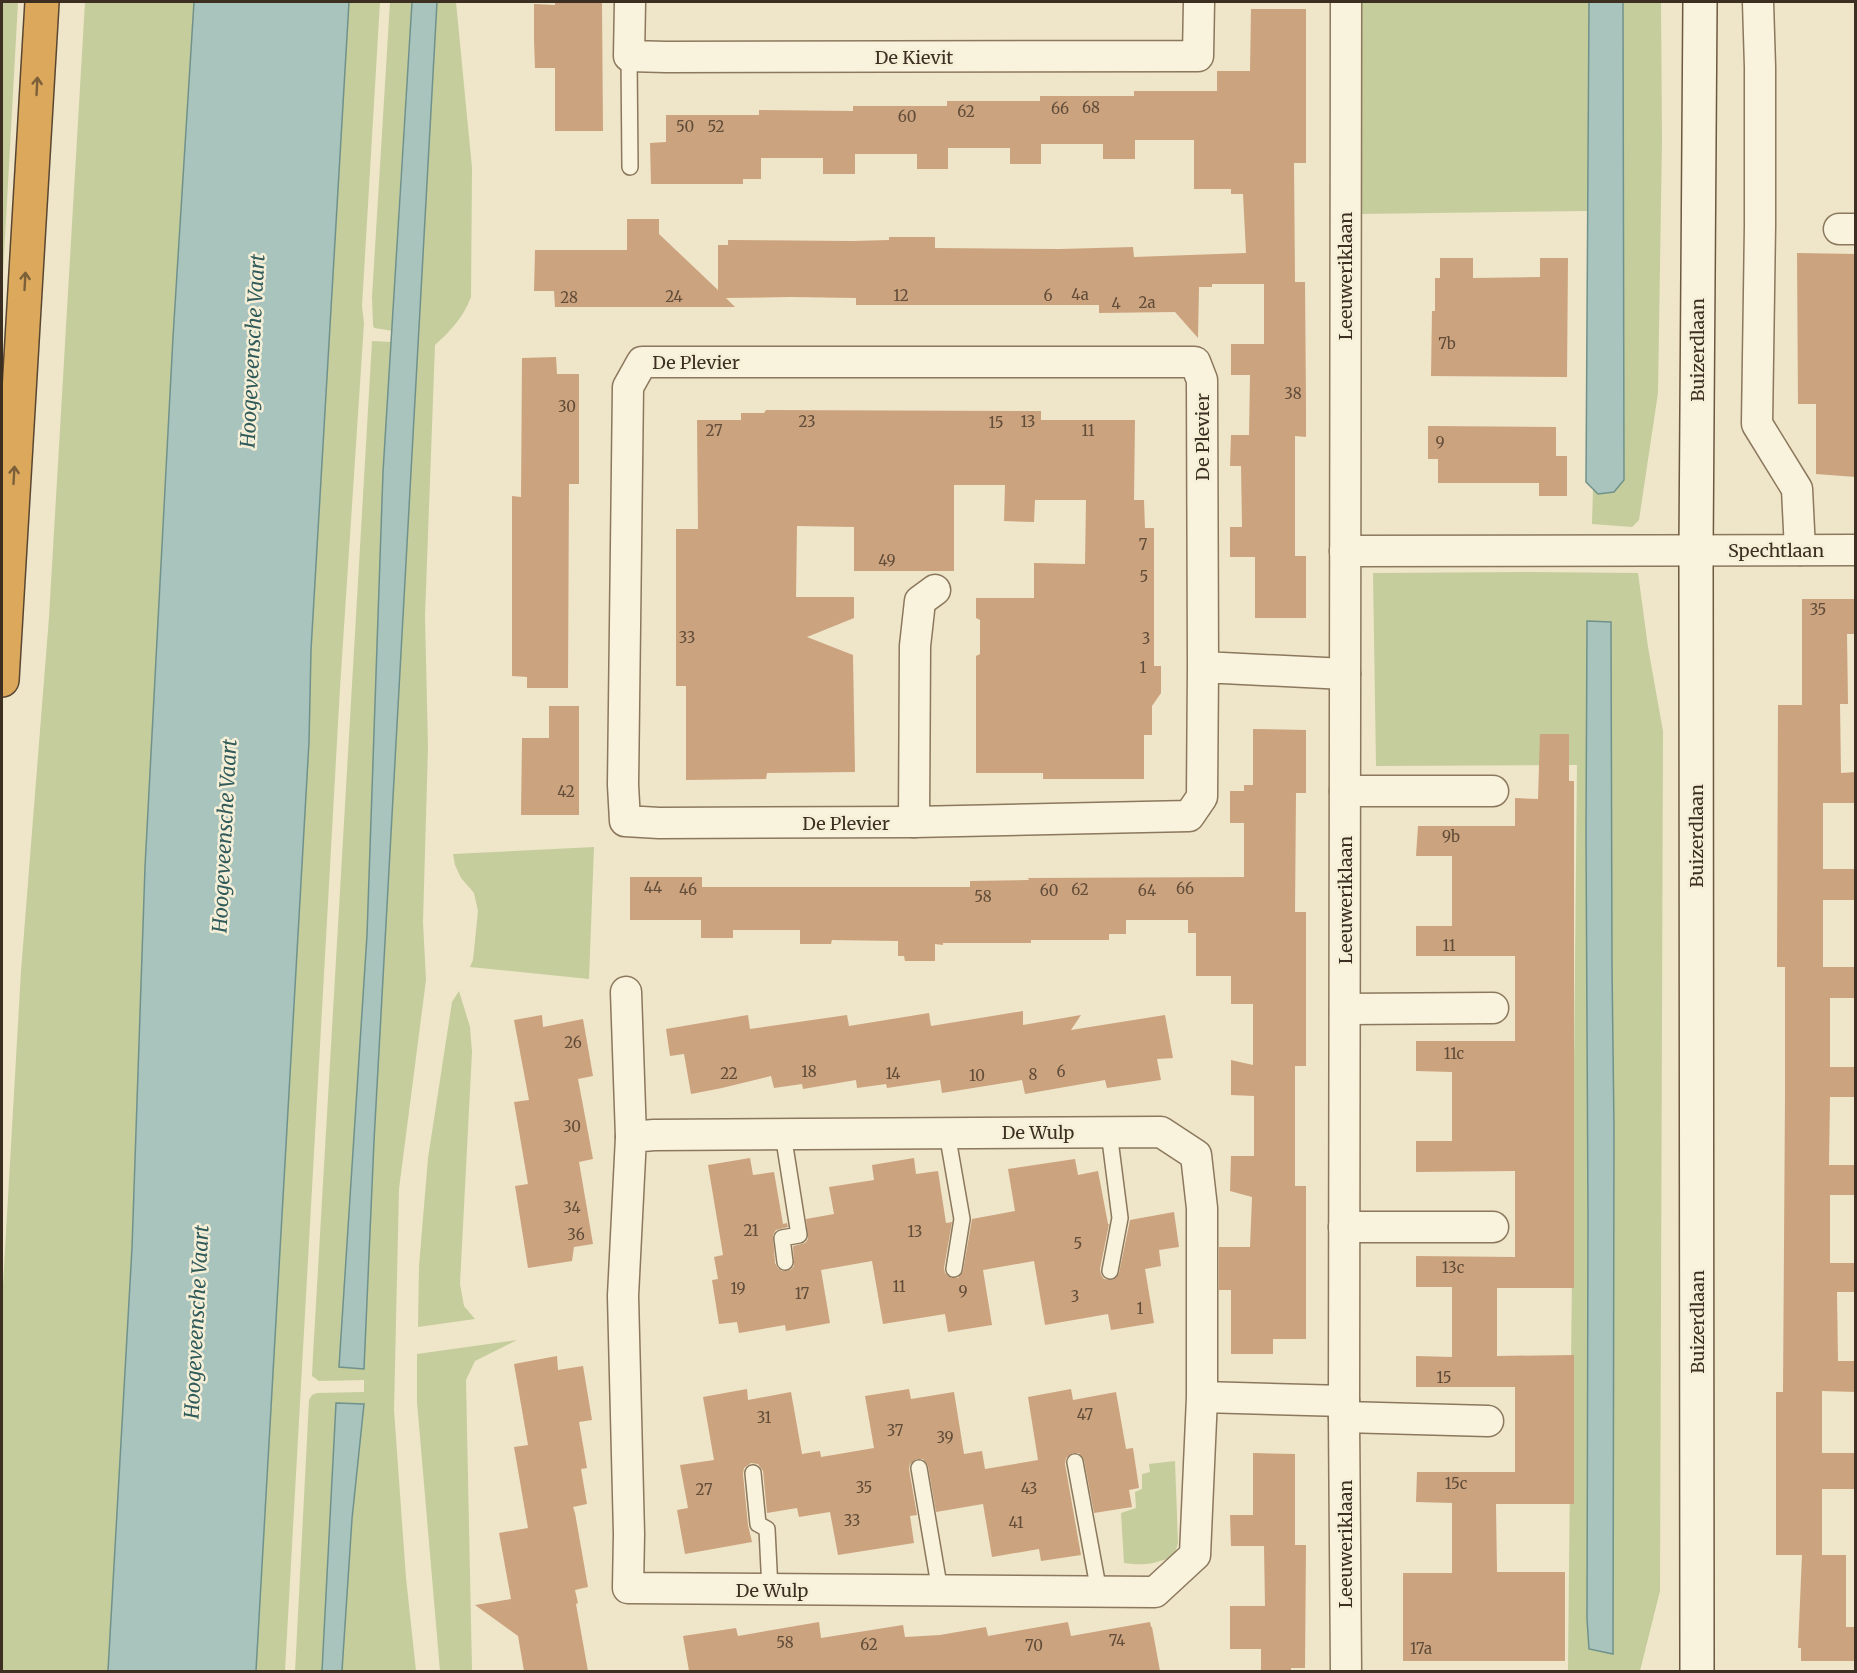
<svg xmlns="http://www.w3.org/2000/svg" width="1857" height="1673" font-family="Merriweather,serif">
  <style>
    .green { fill: #c5cd9c; fill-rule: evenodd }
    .water { fill: #a9c3bd; stroke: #70928b; stroke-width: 1.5 }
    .building { fill: #cca37f }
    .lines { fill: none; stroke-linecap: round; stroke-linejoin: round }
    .lane-casing { stroke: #8b785d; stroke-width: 18 }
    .street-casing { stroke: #8b785d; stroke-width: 33 }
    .secondary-casing { stroke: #6d5940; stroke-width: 36 }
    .highway-casing { stroke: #594631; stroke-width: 36 }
    .lane { stroke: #f9f2dc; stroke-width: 15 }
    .street { stroke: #f9f2dc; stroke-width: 30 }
    .secondary { stroke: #f9f2dc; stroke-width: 33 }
    .highway { stroke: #dca95c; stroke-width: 33 }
    .oneway { stroke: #7c6039 }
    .labels { text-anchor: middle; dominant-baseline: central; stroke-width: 5; stroke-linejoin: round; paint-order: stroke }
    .number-label { font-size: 15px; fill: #604c38 }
    .street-label { font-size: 18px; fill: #3c2f21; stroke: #f6efd8 }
    .water-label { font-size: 20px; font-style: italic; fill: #305b5a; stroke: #f6efd8 }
  </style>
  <rect width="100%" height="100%" fill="#efe5c9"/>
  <g class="green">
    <polygon points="2,2 18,2 2,292"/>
    <polygon points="85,2 194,2 173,337 145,867 132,1248 108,1671 2,1672 2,1302 21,971 49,617"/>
    <polygon points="349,2 380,2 362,306 364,323 340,688 285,1671 256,1672 309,742 311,650"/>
    <polygon points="390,2 412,2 399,201 393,331 374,328 373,325 372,297"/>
    <path d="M437,2H456L472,168L471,297C463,318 451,330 435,345L425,616L428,747L423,922L426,980L399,1189L394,1410L406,1578L416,1671H342L352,1519L363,1405L336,1403L322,1671L295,1672L309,1400L312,1395L317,1393L364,1392V1380L319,1381L312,1376L313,1355L372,341L392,342L383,472L367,935L339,1367L364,1369L374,1141Z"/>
    <polygon points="1361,2 1589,2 1588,211 1360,214"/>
    <polygon points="1623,2 1661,2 1662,140 1658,393 1639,520 1632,527 1592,524 1593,489 1598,494 1624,480"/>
    <path d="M1531,572L1638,573L1648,647L1663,731L1660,1591L1640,1671H1568L1577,765L1376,766L1373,573ZM1587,621L1611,622L1612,967L1614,1128L1613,1654L1589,1649L1587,1619L1588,1218L1586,833Z"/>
    <polygon points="594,847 589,979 470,967 473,960 478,911 474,893 461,878 455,865 453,854"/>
    <polygon points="459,991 470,1027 472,1052 460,1284 464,1306 475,1319 418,1327 419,1266 428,1158 452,1002"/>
    <polygon points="517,1340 475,1361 466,1380 472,1671 440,1671 417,1402 417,1354"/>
    <path d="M1175,1461L1178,1543L1174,1556C1155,1564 1144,1566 1124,1563L1121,1513L1136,1508L1135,1492L1142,1489V1474L1150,1472L1149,1464Z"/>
  </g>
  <g class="water">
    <polygon points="194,2 349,2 311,650 309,742 256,1671 108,1671 132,1248 145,867 173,337"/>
    <polygon points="412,2 437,2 374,1141 364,1369 339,1367 367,935 383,472"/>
    <polygon points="1589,2 1623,2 1624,480 1614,492 1598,494 1586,482"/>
    <polygon points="1587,621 1611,622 1612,967 1614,1128 1613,1654 1589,1649 1587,1619 1588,1218 1586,833"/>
    <polygon points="336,1403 364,1404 352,1519 342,1671 322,1671"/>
  </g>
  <g class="building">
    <polygon points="555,2 602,2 603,131 555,131 555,68 535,68 534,40 534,4 555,5"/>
    <polygon points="1251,9 1306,9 1306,163 1294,163 1295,282 1305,282 1306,405 1306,437 1295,436 1295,556 1306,556 1306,618 1255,618 1255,557 1230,557 1230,527 1242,527 1241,466 1230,466 1231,435 1249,435 1250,375 1231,375 1231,344 1264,344 1264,284 1212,284 1212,287 1199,287 1198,338 1175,312 1099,313 1099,305 856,305 856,298 791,297 726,298 735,307 555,307 554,291 534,291 535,250 627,250 627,219 659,219 659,234 718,290 718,245 728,245 728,240 852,241 889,240 889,237 935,237 935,248 1060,249 1133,247 1134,257 1246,253 1243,194 1231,194 1231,189 1194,189 1194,140 1135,140 1135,159 1103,159 1103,144 1041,144 1041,164 1010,164 1010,148 948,148 948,169 917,169 917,154 855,154 855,174 823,174 823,158 761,158 761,179 743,179 743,184 651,184 650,143 666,142 666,115 759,115 759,110 853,111 853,106 947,106 947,101 1040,101 1040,96 1134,96 1134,91 1217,91 1217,71 1250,71"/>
    <polygon points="1797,253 1856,254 1856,477 1816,474 1816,404 1798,404"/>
    <polygon points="1440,258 1473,258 1473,278 1540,277 1540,258 1568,258 1567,377 1431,376 1432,311 1435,311 1435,278 1440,278"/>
    <polygon points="556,357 557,374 579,374 579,484 569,484 568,688 527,688 527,677 512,676 512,496 521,497 522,358"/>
    <polygon points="766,410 1041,411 1041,420 1135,420 1134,500 1144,500 1145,528 1154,528 1154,666 1161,666 1161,693 1152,706 1152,735 1144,735 1144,779 1043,779 1043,773 976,773 976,656 980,654 980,620 976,618 976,598 1034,598 1034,563 1085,564 1086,500 1035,500 1034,522 1004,521 1005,485 954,485 954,571 854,571 854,527 797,526 796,597 854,597 854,618 807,637 853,655 855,772 767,773 766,779 686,780 686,686 676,686 676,529 698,529 697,420 741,420 741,413 764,413"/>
    <polygon points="1428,426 1556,427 1556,456 1567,456 1567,496 1539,496 1539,483 1438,483 1438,459 1428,459"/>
    <polygon points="1802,599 1856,599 1856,634 1847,634 1848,704 1840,704 1841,773 1856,772 1856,803 1823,803 1823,869 1856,869 1856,900 1823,900 1823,967 1856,967 1856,998 1830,998 1830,1067 1856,1067 1856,1097 1830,1097 1829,1165 1856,1165 1856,1195 1830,1195 1830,1263 1856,1263 1856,1292 1837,1292 1838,1361 1856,1361 1856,1392 1822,1391 1822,1453 1856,1453 1856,1489 1822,1489 1822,1555 1808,1555 1846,1555 1846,1627 1856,1627 1856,1661 1801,1661 1801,1648 1798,1648 1802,1555 1776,1555 1776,1392 1783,1392 1785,1097 1785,967 1777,967 1778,705 1802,705"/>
    <polygon points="549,706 579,706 579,815 521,815 522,738 549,738"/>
    <polygon points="1253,729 1306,730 1306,793 1296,793 1295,912 1306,912 1306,1066 1295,1066 1295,1186 1306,1186 1306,1339 1273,1339 1273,1354 1231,1354 1231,1290 1219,1290 1219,1247 1250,1247 1252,1197 1230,1191 1231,1156 1254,1156 1254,1096 1231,1095 1231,1060 1253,1065 1253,1004 1231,1004 1231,976 1196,976 1196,933 1188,933 1188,920 1126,920 1126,934 1109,934 1109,940 1031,940 1031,943 943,943 943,945 935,944 935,961 905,961 904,956 898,956 898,941 832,940 831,944 800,944 800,930 733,930 733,938 701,938 701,920 630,920 630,877 702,877 702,887 970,887 970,881 1029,880 1028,878 1244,877 1244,823 1230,823 1230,791 1244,791 1244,785 1253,785"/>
    <polygon points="1540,734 1569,734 1569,781 1574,781 1574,1288 1497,1288 1497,1356 1574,1355 1574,1504 1496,1504 1497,1572 1565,1572 1565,1661 1403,1661 1403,1573 1452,1573 1452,1503 1416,1502 1417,1472 1515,1472 1515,1387 1416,1387 1416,1356 1452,1357 1452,1287 1416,1287 1416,1256 1515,1257 1515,1171 1416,1172 1416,1141 1452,1141 1452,1072 1416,1071 1416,1041 1515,1041 1515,956 1416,956 1416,926 1452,926 1452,856 1416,856 1418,826 1515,826 1515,798 1538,799"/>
    <polygon points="1023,1011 1023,1025 1081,1015 1071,1030 1165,1015 1173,1058 1157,1059 1161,1080 1107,1088 1105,1080 1025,1094 1022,1080 942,1093 940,1080 887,1088 886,1084 857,1088 856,1080 803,1089 802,1084 774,1088 771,1076 722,1088 691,1094 684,1054 670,1056 666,1029 748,1015 750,1029 847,1015 849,1026 929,1013 931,1026"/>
    <polygon points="542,1015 543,1027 583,1019 593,1076 578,1079 593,1159 579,1162 593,1244 574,1247 572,1261 528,1268 515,1186 528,1184 514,1102 529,1100 514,1020"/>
    <polygon points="750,1158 753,1175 774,1172 783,1224 787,1223 788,1227 776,1230 773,1235 775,1263 778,1268 782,1271 790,1270 794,1266 793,1246 805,1243 808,1239 806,1219 834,1214 829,1187 874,1180 872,1165 914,1158 916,1174 938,1171 946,1223 952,1222 944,1268 945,1273 952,1278 958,1278 963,1271 972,1219 1015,1211 1008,1169 1075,1159 1078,1175 1098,1171 1108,1224 1109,1224 1100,1269 1101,1275 1104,1279 1113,1280 1119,1273 1130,1220 1174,1212 1179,1247 1159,1250 1161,1266 1145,1269 1154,1323 1111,1330 1108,1314 1045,1325 1034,1261 983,1270 992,1325 948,1332 945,1314 883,1324 872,1261 821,1270 830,1323 786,1331 785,1325 739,1333 737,1322 719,1324 712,1280 718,1279 714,1257 723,1255 708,1165"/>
    <polygon points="557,1356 558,1370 583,1366 592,1420 579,1422 587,1468 581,1469 587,1504 573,1507 575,1513 588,1587 575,1590 578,1603 576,1604 588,1671 524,1671 518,1636 475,1605 511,1599 499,1533 528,1528 514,1447 528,1445 514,1364"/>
    <polygon points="747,1389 748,1400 791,1392 802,1454 820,1451 821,1457 874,1448 865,1396 909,1389 911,1399 954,1392 964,1454 982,1451 985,1469 1038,1460 1028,1397 1071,1389 1073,1400 1116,1392 1126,1449 1133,1448 1139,1488 1129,1490 1132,1507 1094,1513 1084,1460 1079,1453 1073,1453 1066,1458 1065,1464 1081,1555 1041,1561 1039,1549 992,1557 983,1504 936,1512 928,1466 923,1459 917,1459 910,1464 909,1469 917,1515 910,1516 914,1543 838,1555 830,1512 799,1517 797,1508 767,1513 763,1471 758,1464 751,1463 744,1468 743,1474 748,1525 752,1542 685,1554 677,1510 688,1508 680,1465 714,1460 703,1397"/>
    <polygon points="1253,1453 1295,1454 1295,1545 1306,1545 1305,1668 1291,1668 1291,1671 1261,1671 1261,1649 1230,1649 1230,1606 1265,1606 1264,1546 1231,1546 1230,1515 1253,1515"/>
    <polygon points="819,1622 821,1638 903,1625 905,1637 940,1635 986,1627 988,1636 1068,1622 1071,1636 1150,1622 1151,1627 1152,1627 1160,1671 689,1671 683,1636 736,1628 738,1636"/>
  </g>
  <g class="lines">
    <defs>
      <g id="lane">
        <polyline points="629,56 630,167"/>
        <polyline points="1109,1132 1120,1218 1110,1271"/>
        <polyline points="947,1133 962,1219 954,1269"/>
        <polyline points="783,1134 799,1235 782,1238 785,1262"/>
        <polyline points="1075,1462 1099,1592"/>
        <polyline points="919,1468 940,1591"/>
        <polyline points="753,1473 758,1524 767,1529 770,1590"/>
      </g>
      <g id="street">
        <polyline points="630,2 629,56 666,57 1198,56 1199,2"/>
        <polyline points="1346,2 1344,1417 1346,1672"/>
        <polyline points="1758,2 1760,67 1760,226 1757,424 1797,489 1800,550"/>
        <polyline points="1839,229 1856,229"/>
        <polyline points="1345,551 1856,550"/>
        <polyline points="1203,667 1202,380 1195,362 642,362 628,387 623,785 625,821 659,823 914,822 1189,816 1202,797 1203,667 1345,674"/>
        <polyline points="1345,791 1493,791"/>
        <polyline points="914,822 915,646 920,601 935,590"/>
        <polyline points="626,992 631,1137"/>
        <polyline points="1345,1009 1493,1008"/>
        <polyline points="1344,1227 1493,1227"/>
        <polyline points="1202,1397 1202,1208 1196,1155 1161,1132 654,1135 631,1137 623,1296 629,1534 628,1588 1155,1592 1195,1555 1202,1397 1344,1401"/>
        <polyline points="1344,1417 1488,1421"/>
      </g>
      <polyline id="secondary" points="1697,1672 1696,550 1700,2"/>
      <polyline id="highway" points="2,680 42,2"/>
    </defs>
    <use href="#lane" class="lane-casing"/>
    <use href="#street" class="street-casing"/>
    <use href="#secondary" class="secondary-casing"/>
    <use href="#highway" class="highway-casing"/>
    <use href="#lane" class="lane"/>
    <use href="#street" class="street"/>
    <use href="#secondary" class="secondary"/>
    <use href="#highway" class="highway"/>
  </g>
  <defs><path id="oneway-shaft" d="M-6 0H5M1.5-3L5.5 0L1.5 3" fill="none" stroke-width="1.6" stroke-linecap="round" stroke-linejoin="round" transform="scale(1.5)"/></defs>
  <g class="oneway">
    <use href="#oneway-shaft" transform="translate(37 86) rotate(-87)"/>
    <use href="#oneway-shaft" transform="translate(25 281) rotate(-87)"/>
    <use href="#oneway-shaft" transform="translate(14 475) rotate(-87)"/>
  </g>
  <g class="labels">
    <g class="number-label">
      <text x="1091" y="107">68</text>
      <text x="1060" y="108">66</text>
      <text x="966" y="111">62</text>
      <text x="907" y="116">60</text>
      <text x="685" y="126">50</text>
      <text x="716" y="126">52</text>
      <text x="1080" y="294">4a</text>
      <text x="901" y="295">12</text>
      <text x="1048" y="295">6</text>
      <text x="674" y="296">24</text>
      <text x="569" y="297">28</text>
      <text x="1147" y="302">2a</text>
      <text x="1116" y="303">4</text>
      <text x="1447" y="343">7b</text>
      <text x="1293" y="393">38</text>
      <text x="567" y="406">30</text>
      <text x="807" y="421">23</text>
      <text x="1028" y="421">13</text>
      <text x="996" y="422">15</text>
      <text x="714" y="430">27</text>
      <text x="1088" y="430">11</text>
      <text x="1440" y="442">9</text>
      <text x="1143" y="544">7</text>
      <text x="887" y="560">49</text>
      <text x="1144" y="576">5</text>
      <text x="1818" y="609">35</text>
      <text x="687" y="637">33</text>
      <text x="1146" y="638">3</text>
      <text x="1143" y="667">1</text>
      <text x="566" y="791">42</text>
      <text x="1451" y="836">9b</text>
      <text x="653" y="887">44</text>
      <text x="1185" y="888">66</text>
      <text x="688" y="889">46</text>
      <text x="1080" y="889">62</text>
      <text x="1049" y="890">60</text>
      <text x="1147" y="890">64</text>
      <text x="983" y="896">58</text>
      <text x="1449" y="945">11</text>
      <text x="573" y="1042">26</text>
      <text x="1454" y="1053">11c</text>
      <text x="809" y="1071">18</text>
      <text x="1061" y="1071">6</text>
      <text x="729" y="1073">22</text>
      <text x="893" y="1073">14</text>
      <text x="1033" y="1074">8</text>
      <text x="977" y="1075">10</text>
      <text x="572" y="1126">30</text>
      <text x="572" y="1207">34</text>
      <text x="751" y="1230">21</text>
      <text x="915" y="1231">13</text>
      <text x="576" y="1234">36</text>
      <text x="1078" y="1243">5</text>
      <text x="1453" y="1267">13c</text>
      <text x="899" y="1286">11</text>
      <text x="738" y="1288">19</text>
      <text x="963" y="1291">9</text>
      <text x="802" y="1293">17</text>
      <text x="1075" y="1296">3</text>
      <text x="1140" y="1308">1</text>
      <text x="1444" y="1377">15</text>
      <text x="1085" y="1414">47</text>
      <text x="764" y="1417">31</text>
      <text x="895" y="1430">37</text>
      <text x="945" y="1437">39</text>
      <text x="1456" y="1483">15c</text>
      <text x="864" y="1487">35</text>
      <text x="1029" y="1488">43</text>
      <text x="704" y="1489">27</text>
      <text x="852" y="1520">33</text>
      <text x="1016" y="1522">41</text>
      <text x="1117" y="1640">74</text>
      <text x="785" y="1642">58</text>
      <text x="869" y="1644">62</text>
      <text x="1034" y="1645">70</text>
      <text x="1421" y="1648">17a</text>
    </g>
    <g class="street-label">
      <text x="914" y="57">De Kievit</text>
      <text transform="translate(1345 276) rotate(-90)">Leeuweriklaan</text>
      <text transform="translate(1697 350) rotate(-90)">Buizerdlaan</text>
      <text x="696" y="362">De Plevier</text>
      <text transform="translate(1202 437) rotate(-90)">De Plevier</text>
      <text x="1776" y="550">Spechtlaan</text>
      <text x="846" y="823">De Plevier</text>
      <text transform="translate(1696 836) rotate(-90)">Buizerdlaan</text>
      <text transform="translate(1345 900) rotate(-90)">Leeuweriklaan</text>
      <text x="1038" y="1132">De Wulp</text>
      <text transform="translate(1697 1322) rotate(-90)">Buizerdlaan</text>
      <text transform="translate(1345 1544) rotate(-90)">Leeuweriklaan</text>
      <text x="772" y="1590">De Wulp</text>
    </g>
    <g class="water-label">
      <text transform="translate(252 351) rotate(-87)">Hoogeveensche Vaart</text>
      <text transform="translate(224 836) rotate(-87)">Hoogeveensche Vaart</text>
      <text transform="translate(196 1322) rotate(-87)">Hoogeveensche Vaart</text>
    </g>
  </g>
  <rect width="1857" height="1673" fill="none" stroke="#3c2f21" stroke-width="6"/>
</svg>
